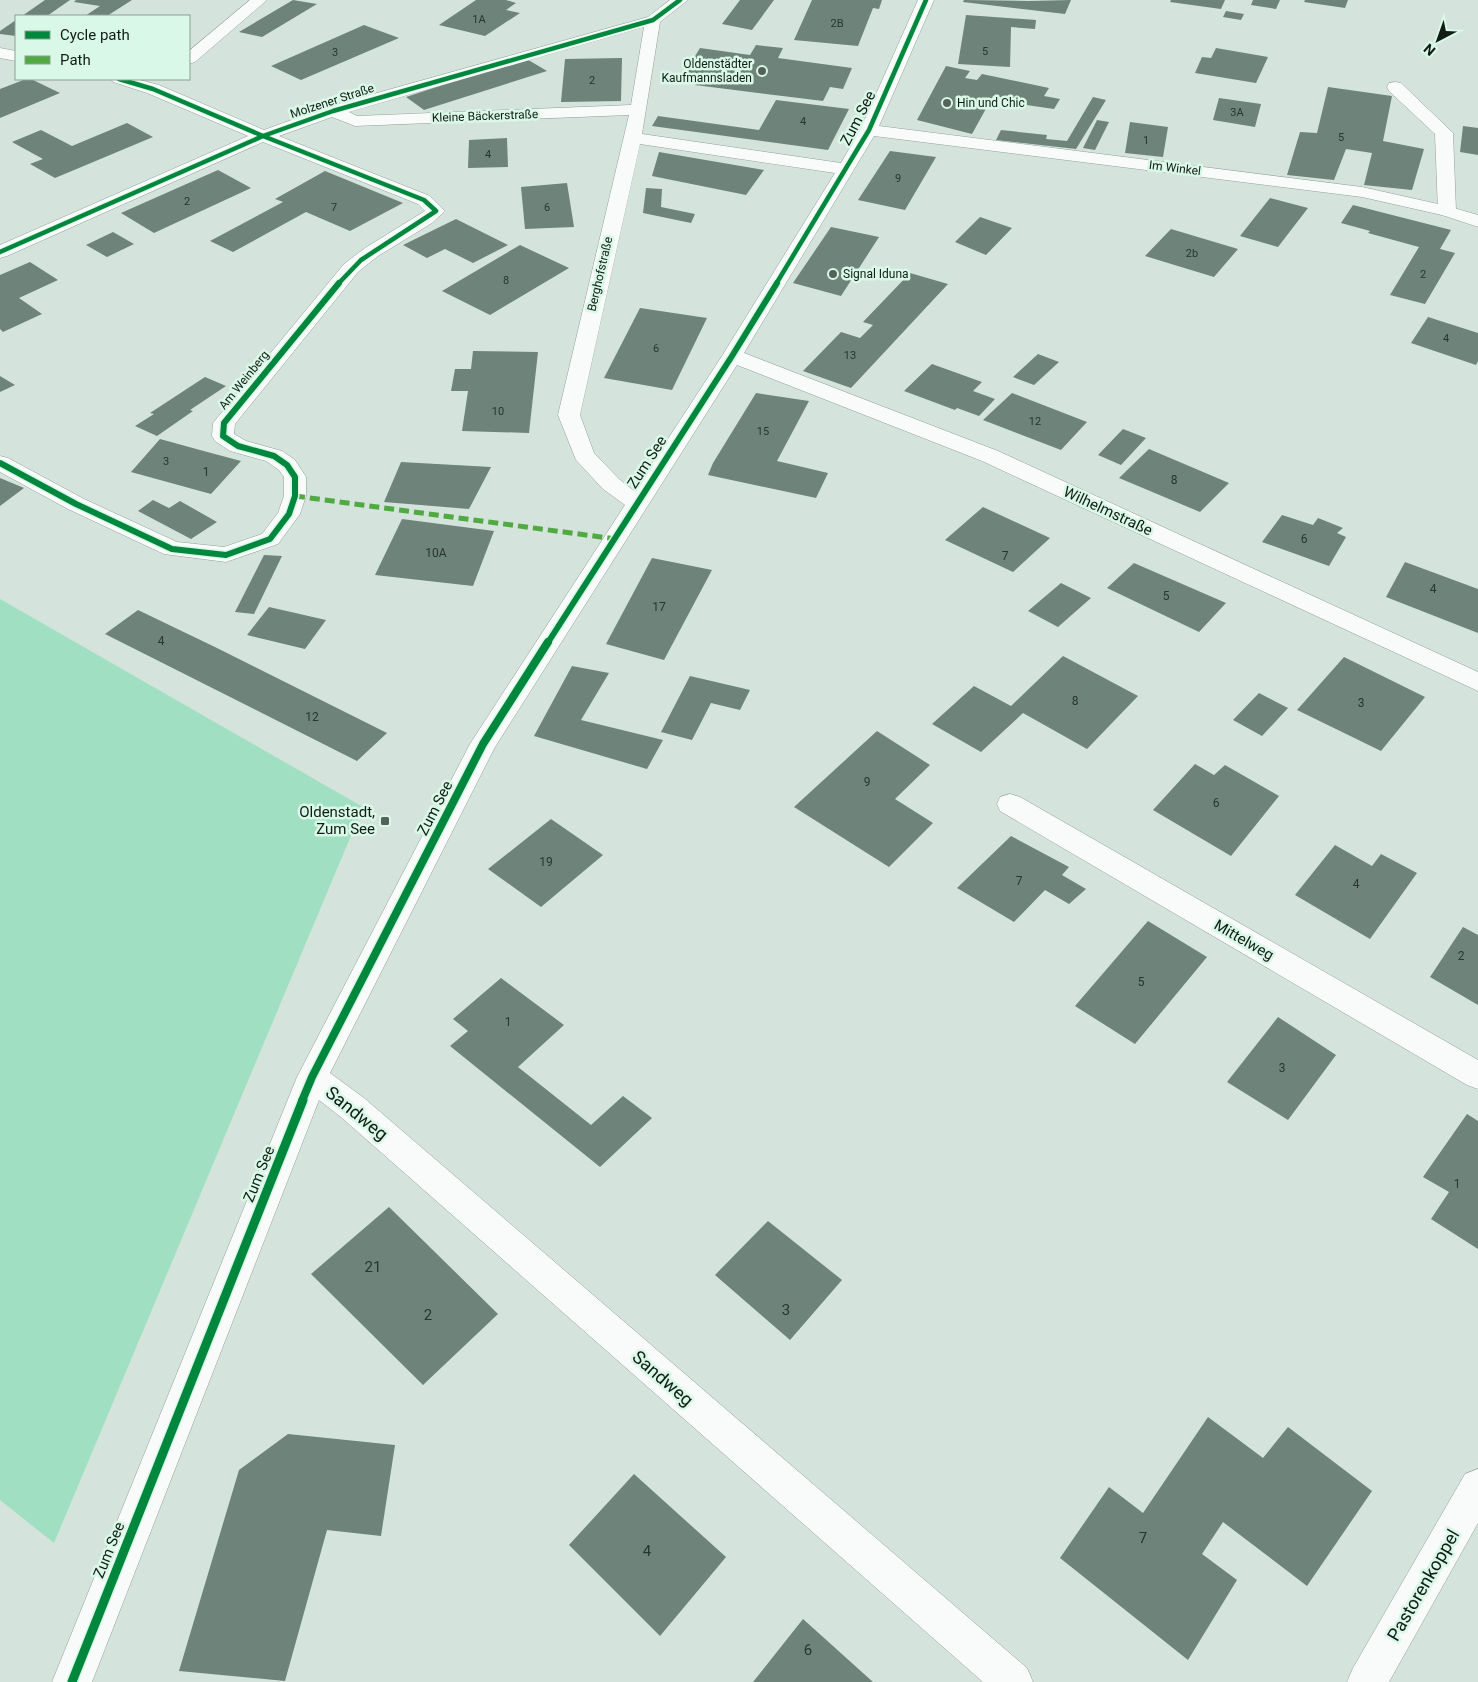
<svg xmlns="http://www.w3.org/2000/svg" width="1478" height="1682" font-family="Roboto,sans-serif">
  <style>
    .green { fill: #a0dfc2 }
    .building { fill: #6e837a }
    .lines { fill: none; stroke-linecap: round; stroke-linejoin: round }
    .lane-casing { stroke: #929f98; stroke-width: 1 }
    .street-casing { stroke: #929f98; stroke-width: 1 }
    .lane { fill: #f9fbfa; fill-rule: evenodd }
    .street { fill: #f9fbfa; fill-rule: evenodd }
    .quiet { stroke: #51a942; stroke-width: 5; stroke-dasharray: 10 5; stroke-linecap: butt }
    .cycleway-far3-casing { stroke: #daf8e8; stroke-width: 6 }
    .cycleway-far2-casing { stroke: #daf8e8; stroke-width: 9 }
    .cycleway-far1-casing { stroke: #daf8e8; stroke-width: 11 }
    .cycleway-casing { stroke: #daf8e8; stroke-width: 12 }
    .cycleway-far3 { stroke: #00873e; stroke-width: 4.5 }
    .cycleway-far2 { stroke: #00873e; stroke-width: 6 }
    .cycleway-far1 { stroke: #00873e; stroke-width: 8 }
    .cycleway { stroke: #00873e; stroke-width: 9 }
    .poi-dot { fill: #55625b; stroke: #daf8e8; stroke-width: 2 }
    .labels { text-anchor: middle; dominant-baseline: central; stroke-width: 5; stroke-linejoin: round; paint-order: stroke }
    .far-number-label { font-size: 11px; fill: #28362f }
    .far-poi-label { font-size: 12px; fill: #111c16; stroke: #daf8e8; text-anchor: start }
    .far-street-label { font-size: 12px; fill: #111c16; stroke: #daf8e8 }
    .number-label { font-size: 12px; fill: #28362f }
    .street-label { font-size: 15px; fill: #111c16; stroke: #daf8e8 }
    .poi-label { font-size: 15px; fill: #111c16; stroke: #daf8e8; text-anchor: end }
    .near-number-label { font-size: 15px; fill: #28362f }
    .near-street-label { font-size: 18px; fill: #111c16; stroke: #daf8e8 }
  </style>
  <rect width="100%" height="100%" fill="#d4e4dc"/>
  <polygon class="green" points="0,599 363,807 54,1543 0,1500"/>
  <g class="building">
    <polygon points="45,0 70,0 47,16 22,16"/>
    <polygon points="76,0 132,0 107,16 85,16 100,6 74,2"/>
    <polygon points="293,0 317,4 262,37 239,32"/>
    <polygon points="476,0 506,0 516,3 506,10 520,13 485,36 439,25"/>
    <polygon points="740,0 774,0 752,30 722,24"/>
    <polygon points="812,0 882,0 879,9 873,8 858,46 794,40"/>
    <polygon points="964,0 1029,1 1071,0 1065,14 963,2"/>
    <polygon points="1171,0 1225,0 1221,9 1170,2"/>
    <polygon points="1253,0 1280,0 1276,9 1251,5"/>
    <polygon points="1305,0 1348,0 1345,8 1304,2"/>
    <polygon points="1226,11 1244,14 1241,20 1223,17"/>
    <polygon points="966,15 1036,20 1035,29 1011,27 1010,67 958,64"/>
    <polygon points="16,20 16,36 0,34 0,31"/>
    <polygon points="364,25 399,38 301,80 271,66"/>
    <polygon points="756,45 783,48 778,58 852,68 843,89 830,87 823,101 695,85 699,78 683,76 700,48 750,55"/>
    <polygon points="1216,48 1268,57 1256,83 1195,73 1202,57 1211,58"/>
    <polygon points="525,58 547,71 424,110 406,97"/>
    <polygon points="622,58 621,101 561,102 565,59"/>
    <polygon points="946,66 970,71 965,78 977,80 982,74 1049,88 1044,96 1060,99 1054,109 1013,103 1015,100 993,96 972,134 917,120"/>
    <polygon points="26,79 31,79 60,93 0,118 0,89"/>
    <polygon points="1328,87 1392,96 1383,141 1424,149 1412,190 1364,185 1372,153 1346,149 1334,180 1287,175 1300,132 1317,133"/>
    <polygon points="1093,97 1106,100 1076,149 996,140 1001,130 1047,135 1046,139 1067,141"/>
    <polygon points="1219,98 1261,104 1255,127 1213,120"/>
    <polygon points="776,100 849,109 828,150 652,126 658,116 759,130"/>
    <polygon points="1097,120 1109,122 1095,150 1083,148"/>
    <polygon points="1130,122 1168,127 1163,157 1125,153"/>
    <polygon points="127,123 153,137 55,178 30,164 43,159 12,142 41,130 72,146"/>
    <polygon points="1463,126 1478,128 1478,155 1460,152"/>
    <polygon points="507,138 508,167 468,168 469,140"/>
    <polygon points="890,151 936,157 905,210 858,200"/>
    <polygon points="659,152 764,170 746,195 652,176"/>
    <polygon points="218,170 251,188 154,233 121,213"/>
    <polygon points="325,171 403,203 350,231 306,212 233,252 210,241 283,202 275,199"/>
    <polygon points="567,183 574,227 525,229 521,187"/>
    <polygon points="646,188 662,189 661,207 695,214 691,223 643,213"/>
    <polygon points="1270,198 1308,208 1278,247 1240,236"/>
    <polygon points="1353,205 1451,230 1440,249 1455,253 1425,304 1390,295 1419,247 1368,233 1370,231 1341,223"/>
    <polygon points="980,217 1012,228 986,255 955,242"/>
    <polygon points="456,219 508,245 473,263 445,249 427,258 403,245"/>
    <polygon points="831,227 879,237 841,296 793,283"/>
    <polygon points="1171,229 1238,249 1214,277 1145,256"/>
    <polygon points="113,232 134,244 107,257 86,245"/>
    <polygon points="520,245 569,268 490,315 442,291"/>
    <polygon points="30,262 58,280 19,298 42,314 3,332 0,329 0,275"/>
    <polygon points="910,273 948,284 851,388 803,371 841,332 860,338 873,325 863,322"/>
    <polygon points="640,308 707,318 672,390 604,378"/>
    <polygon points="1428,317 1478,333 1478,361 1476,365 1411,343"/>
    <polygon points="473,351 538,352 529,433 462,431 468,391 451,391 455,369 471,369"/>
    <polygon points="1038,354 1059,362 1034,385 1013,377"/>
    <polygon points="932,364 982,382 973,391 995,399 979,416 957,408 955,410 904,391"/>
    <polygon points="0,376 15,385 0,392"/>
    <polygon points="205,377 226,386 190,410 193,411 157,436 135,426 154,414 150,413"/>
    <polygon points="756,393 809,401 777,461 828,473 816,498 708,475 713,463"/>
    <polygon points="1012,393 1087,422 1061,450 983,420"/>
    <polygon points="1123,429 1146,438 1121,465 1098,455"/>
    <polygon points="160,439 200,450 241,461 211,494 131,472"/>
    <polygon points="1149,449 1229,483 1200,512 1119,478"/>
    <polygon points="401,462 491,467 469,509 384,502"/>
    <polygon points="0,478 24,488 0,506"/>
    <polygon points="153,500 169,508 180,501 217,522 191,539 138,511"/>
    <polygon points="983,507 1050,538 1013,572 945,540"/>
    <polygon points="1282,515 1313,525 1318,518 1343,528 1337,533 1346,537 1329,566 1262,542"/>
    <polygon points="402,519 494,531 473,586 375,575"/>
    <polygon points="264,555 282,556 254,614 235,612"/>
    <polygon points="652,558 712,570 664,660 606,644"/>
    <polygon points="1405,562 1478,589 1478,633 1386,597"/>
    <polygon points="1134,563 1226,603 1199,632 1107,588"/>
    <polygon points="1061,583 1091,598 1058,627 1028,611"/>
    <polygon points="269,607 326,620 305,649 247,635"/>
    <polygon points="138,610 217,648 387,733 357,761 105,634"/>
    <polygon points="1063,656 1138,696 1087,749 1023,713 981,752 932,724 974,686 1011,706"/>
    <polygon points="1344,657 1425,697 1381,751 1297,710"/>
    <polygon points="572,666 609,673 581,720 663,740 647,769 534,736"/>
    <polygon points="690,676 750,690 740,710 711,703 692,740 661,732"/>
    <polygon points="1259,693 1288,708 1262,736 1233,720"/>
    <polygon points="877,731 930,765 895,799 933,823 889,867 794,807"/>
    <polygon points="1195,764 1214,775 1225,765 1279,796 1231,856 1153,810"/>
    <polygon points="551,819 603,855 541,907 488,869"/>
    <polygon points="1011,836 1069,867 1062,875 1086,889 1069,904 1045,890 1014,922 957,888"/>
    <polygon points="1335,845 1372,866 1381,854 1417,873 1370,939 1295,895"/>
    <polygon points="1148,921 1207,957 1135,1044 1075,1006"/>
    <polygon points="1463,927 1478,935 1478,1005 1430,977"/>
    <polygon points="501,978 564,1025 518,1067 591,1125 623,1096 652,1118 600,1167 450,1046 468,1031 453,1019"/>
    <polygon points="1278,1017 1336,1055 1288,1120 1227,1082"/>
    <polygon points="1467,1114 1478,1121 1478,1249 1431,1219 1449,1192 1423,1177"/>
    <polygon points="389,1207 498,1314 423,1385 311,1274"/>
    <polygon points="768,1221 842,1280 790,1340 715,1275"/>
    <polygon points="1208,1417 1263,1458 1288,1427 1372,1491 1307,1586 1223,1522 1202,1554 1237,1580 1188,1660 1060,1558 1109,1487 1143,1513"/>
    <polygon points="288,1434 395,1445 381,1536 327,1530 285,1681 179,1671 239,1470"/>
    <polygon points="634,1474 726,1557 660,1636 569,1545"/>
    <polygon points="803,1619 873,1682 753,1682"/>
  </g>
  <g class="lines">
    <defs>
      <polygon id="lane" points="1395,82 1401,83 1453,133 1456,211 1453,215 1447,216 1441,215 1438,211 1435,134 1389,91 1387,87 1389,83"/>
      <g id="street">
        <polygon points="250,0 267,0 195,62 189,64 189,51"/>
        <path d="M670,0H688L660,22L642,134L841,163L860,130L918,0H934L879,126L1362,187L1447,206L1478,215V227L1442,215L1362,197L874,136L744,353L998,451L1478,672V691L982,461L737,365L495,747L330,1073L364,1098L1027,1668L1033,1682H983L342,1118L319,1100L92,1682H52L297,1077L470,744L625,505L603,489L576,460L558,415L629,115L355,126L332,117L279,136L430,196L445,211L432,223L378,256L358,272L235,424L234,434L246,441L282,451L295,460L306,477V496L300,514L278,544L226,562L164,554L68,509L0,472V456L8,458L84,499L177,542L224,547L262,534L278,513L284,496V477L279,470L266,461L230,451L215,441L212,436L213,423L344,264L365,248L425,211L418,204L263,142L7,256L0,258V245L248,136L147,93L113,82L111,79H136L159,85L264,130L327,107L648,17ZM644,27L631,105L357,116L349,112ZM640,144L835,173L722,356L634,491L619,479L594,453L580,415Z"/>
        <polygon points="0,48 16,51 16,61 0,58"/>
        <polygon points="1010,794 1020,797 1478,1060 1478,1089 1467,1085 1000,811 997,804 1000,797"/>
        <polygon points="1478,1469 1478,1523 1389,1682 1347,1682 1353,1668 1465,1474"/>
      </g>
    </defs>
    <use href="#lane" class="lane-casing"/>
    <use href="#street" class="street-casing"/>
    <use href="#lane" class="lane"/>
    <use href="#street" class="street"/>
    <polyline class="quiet" points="295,496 616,539"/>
    <defs>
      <g id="cycleway-far3">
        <polyline points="119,79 153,89 263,136 424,200 436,211 361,260 338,284"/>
        <polyline points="0,252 263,136 333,111 653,20 680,0"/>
        <polyline points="776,284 869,130 926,0"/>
      </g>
      <g id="cycleway-far2">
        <polyline points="0,463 76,504 172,549 226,555 270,539 289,514 295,496 295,477 287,465 274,456 238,446 223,436 224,423 339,283"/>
        <polyline points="547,644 732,356 777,283"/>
      </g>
      <polyline id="cycleway-far1" points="302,1101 312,1077 483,744 548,642"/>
      <polyline id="cycleway" points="72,1682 303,1100"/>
    </defs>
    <use href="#cycleway-far3" class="cycleway-far3-casing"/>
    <use href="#cycleway-far2" class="cycleway-far2-casing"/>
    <use href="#cycleway-far1" class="cycleway-far1-casing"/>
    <use href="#cycleway" class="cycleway-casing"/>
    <use href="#cycleway-far3" class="cycleway-far3"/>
    <use href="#cycleway-far2" class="cycleway-far2"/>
    <use href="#cycleway-far1" class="cycleway-far1"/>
    <use href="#cycleway" class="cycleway"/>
  </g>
  <g class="poi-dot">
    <circle cx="762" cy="71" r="5"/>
    <circle cx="947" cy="103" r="5"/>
    <circle cx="833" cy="274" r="5"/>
    <rect x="380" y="816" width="10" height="10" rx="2.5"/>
  </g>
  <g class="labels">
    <g class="far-number-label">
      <text x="479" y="19">1A</text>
      <text x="837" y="23">2B</text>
      <text x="985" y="51">5</text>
      <text x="335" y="52">3</text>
      <text x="592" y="80">2</text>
      <text x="1237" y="112">3A</text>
      <text x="803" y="121">4</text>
      <text x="1341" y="137">5</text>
      <text x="1146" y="140">1</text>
      <text x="488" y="154">4</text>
      <text x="898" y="178">9</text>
      <text x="187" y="201">2</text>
      <text x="334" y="207">7</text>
      <text x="547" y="207">6</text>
      <text x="1192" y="253">2b</text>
      <text x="1423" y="274">2</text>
      <text x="506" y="280">8</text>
      <text x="1446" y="338">4</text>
      <text x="656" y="348">6</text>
      <text x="850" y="355">13</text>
      <text x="498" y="411">10</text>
      <text x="1035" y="421">12</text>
      <text x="763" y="431">15</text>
      <text x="166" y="461">3</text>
    </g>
    <g class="far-poi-label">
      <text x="752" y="64" text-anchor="end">Oldenstädter<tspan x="752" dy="14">Kaufmannsladen</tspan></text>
      <text x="957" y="103">Hin und Chic</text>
      <text x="843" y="274">Signal Iduna</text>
    </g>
    <g class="far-street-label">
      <text transform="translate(332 101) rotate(-18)">Molzener Straße</text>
      <text transform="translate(485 116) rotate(-2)">Kleine Bäckerstraße</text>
      <text transform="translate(1175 168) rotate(7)">Im Winkel</text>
      <text transform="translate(600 274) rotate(-77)">Berghofstraße</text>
      <text transform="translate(244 380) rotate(-51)">Am Weinberg</text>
    </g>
    <g class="number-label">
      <text x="206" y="472">1</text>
      <text x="1174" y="480">8</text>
      <text x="1304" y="539">6</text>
      <text x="436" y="553">10A</text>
      <text x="1005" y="556">7</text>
      <text x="1433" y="589">4</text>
      <text x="1166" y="596">5</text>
      <text x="659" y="607">17</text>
      <text x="161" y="641">4</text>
      <text x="1075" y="701">8</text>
      <text x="1361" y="703">3</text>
      <text x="312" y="717">12</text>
      <text x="867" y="782">9</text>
      <text x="1216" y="803">6</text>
      <text x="546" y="862">19</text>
      <text x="1019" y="881">7</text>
      <text x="1356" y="884">4</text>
      <text x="1461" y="956">2</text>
      <text x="1141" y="982">5</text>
      <text x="508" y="1022">1</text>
      <text x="1282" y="1068">3</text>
      <text x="1457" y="1184">1</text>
    </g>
    <g class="street-label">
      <text transform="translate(858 118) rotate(-63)">Zum See</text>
      <text transform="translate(647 462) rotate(-57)">Zum See</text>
      <text transform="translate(1108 511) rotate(25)">Wilhelmstraße</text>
      <text transform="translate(435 808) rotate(-63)">Zum See</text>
      <text transform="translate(1244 940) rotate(30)">Mittelweg</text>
      <text transform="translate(259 1174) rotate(-68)">Zum See</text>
      <text transform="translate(109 1550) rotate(-68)">Zum See</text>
    </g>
    <g class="poi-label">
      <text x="375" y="812">Oldenstadt,<tspan x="375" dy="17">Zum See</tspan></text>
    </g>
    <g class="near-number-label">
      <text x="373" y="1267">21</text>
      <text x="786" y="1310">3</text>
      <text x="428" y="1315">2</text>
      <text x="1143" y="1538">7</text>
      <text x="647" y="1551">4</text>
      <text x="808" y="1650">6</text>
    </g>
    <g class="near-street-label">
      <text transform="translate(357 1113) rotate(39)">Sandweg</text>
      <text transform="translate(663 1378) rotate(41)">Sandweg</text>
      <text transform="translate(1423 1585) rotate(-60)">Pastorenkoppel</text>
    </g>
  </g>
  <rect x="15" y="15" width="175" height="65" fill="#daf8e8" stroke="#8aa094"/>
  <rect x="25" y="31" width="25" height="8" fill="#00873e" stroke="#8aa094"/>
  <text x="60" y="40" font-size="15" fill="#111c16">Cycle path</text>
  <rect x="25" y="56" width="25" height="8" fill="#51a942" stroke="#8aa094"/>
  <text x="60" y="65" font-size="15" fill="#111c16">Path</text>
  <g transform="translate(1438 40) rotate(221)" stroke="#daf8e8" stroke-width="4" paint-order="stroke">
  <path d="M0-4L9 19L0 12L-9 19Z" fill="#111c16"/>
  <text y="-8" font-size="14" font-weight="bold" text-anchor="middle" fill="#111c16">N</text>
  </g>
</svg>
